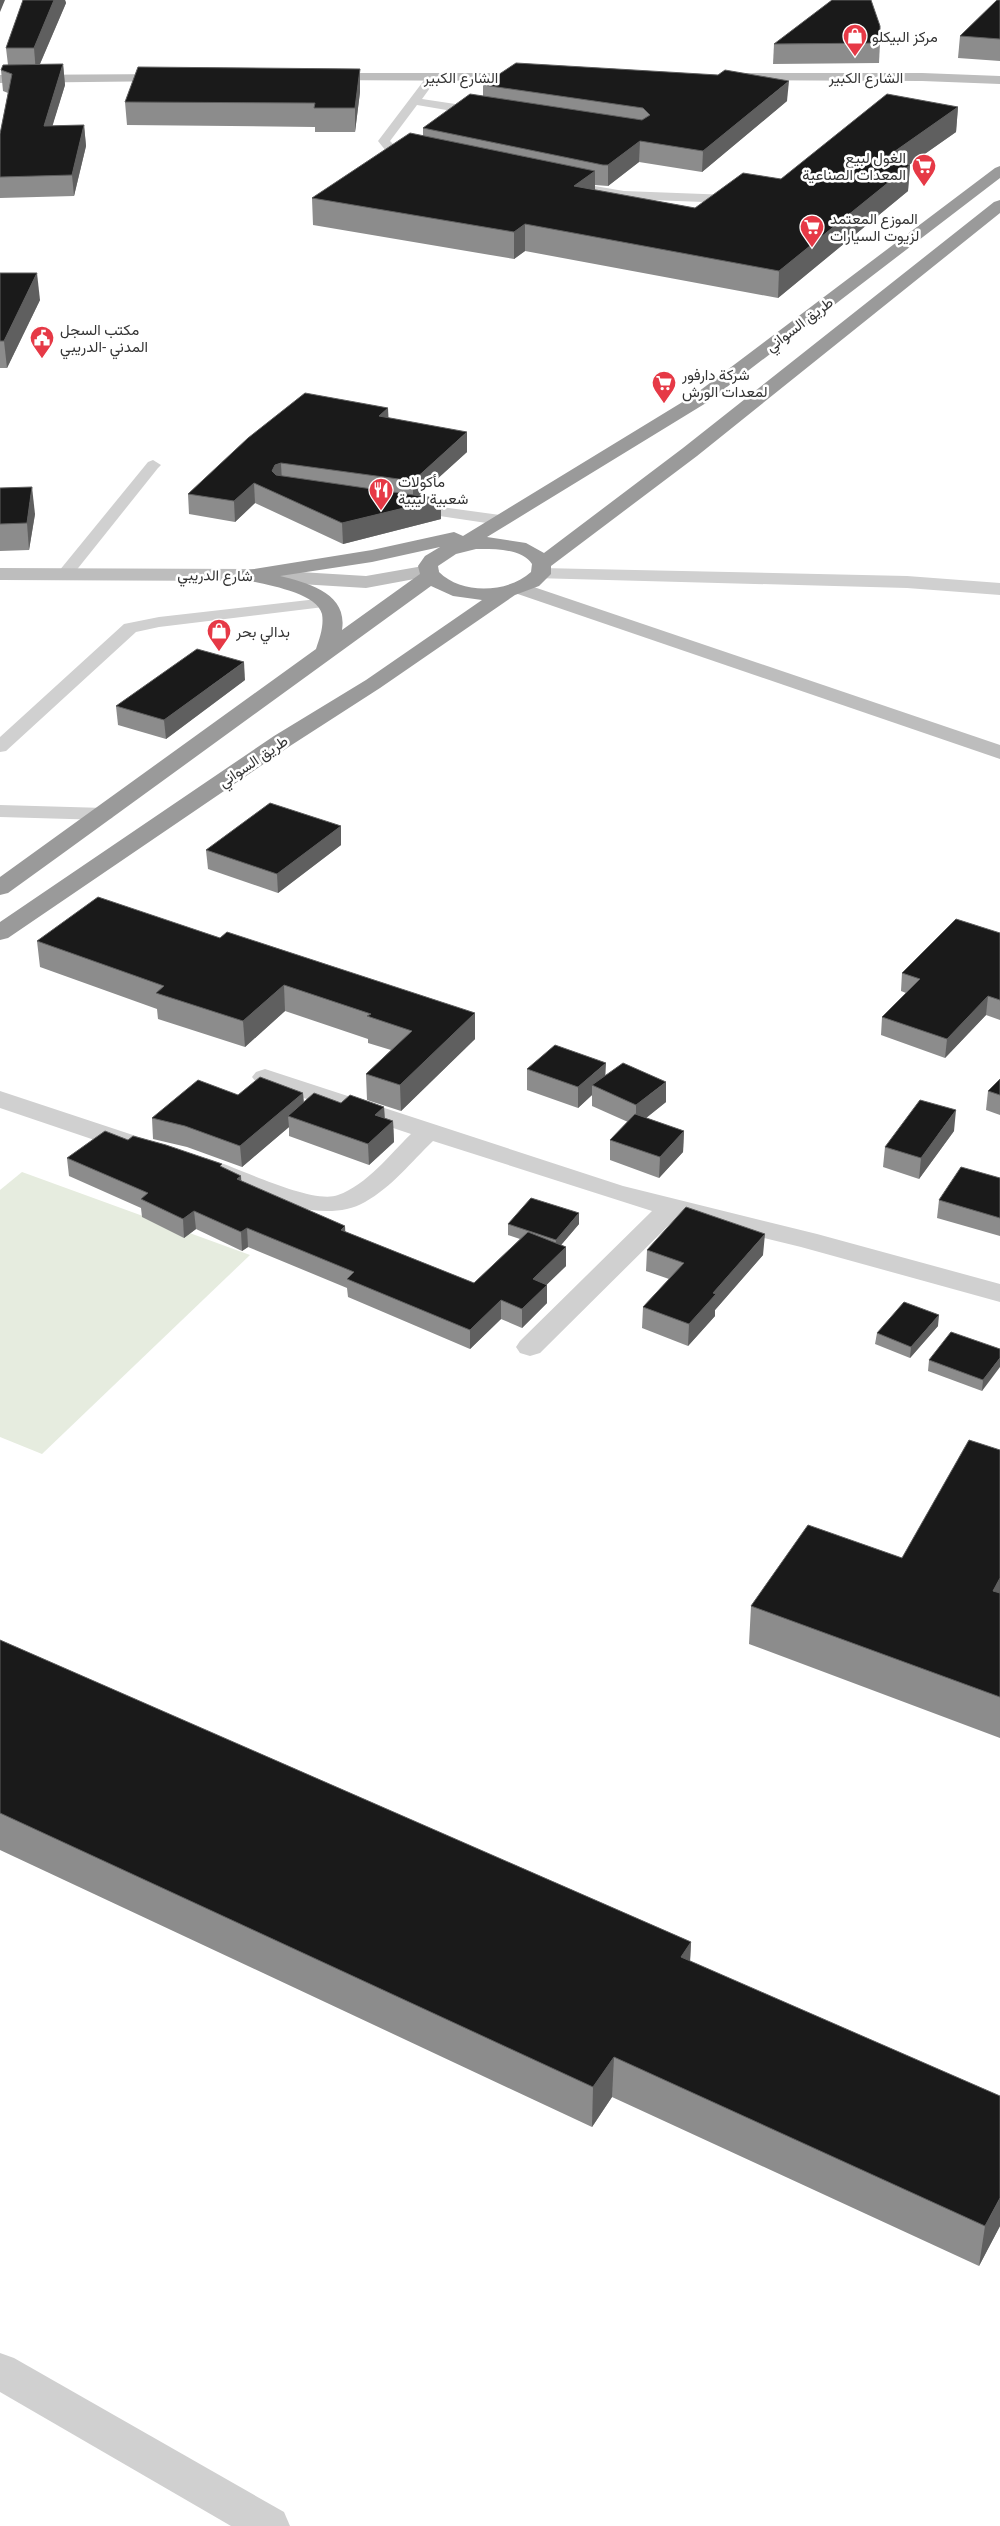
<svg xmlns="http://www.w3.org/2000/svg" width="1000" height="2526" font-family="Ubuntu,Vazirmatn,sans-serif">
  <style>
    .green { fill: #e6ecdf }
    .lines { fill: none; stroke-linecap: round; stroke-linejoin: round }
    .lane { fill: #d0d0d0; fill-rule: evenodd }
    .street { fill: #d0d0d0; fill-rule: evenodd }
    .secondary { fill: #bdbdbd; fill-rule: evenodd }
    .highway { fill: #9a9a9a; fill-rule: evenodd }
    .wall { fill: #8c8c8c }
    .shaded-wall { fill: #5f5f5f }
    .building { fill: #1a1a1a; stroke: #5f5f5f }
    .labels { text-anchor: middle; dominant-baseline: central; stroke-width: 5; stroke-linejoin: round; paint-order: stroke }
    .far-poi-label { font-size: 15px; fill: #333; stroke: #fff; text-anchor: start }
    .far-street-label { font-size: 15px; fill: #333; stroke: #fff }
  </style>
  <rect width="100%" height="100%" fill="#fff"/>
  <polygon class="green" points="22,1172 250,1255 42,1454 0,1437 0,1190"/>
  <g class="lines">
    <g class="lane">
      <polygon points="432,73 438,77 422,99 482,108 488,112 482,116 417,105 390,141 394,145 420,152 422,155 416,159 386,151 378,141 428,75"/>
      <polygon points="583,184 624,191 730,195 736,199 730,203 624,199 579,191 577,188 579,185"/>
      <polygon points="153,460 161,465 158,468 71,577 59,577 57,574 59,571 148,462"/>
      <polygon points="412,503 500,515 508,520 500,525 406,511 404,508 406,505"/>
      <polygon points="326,598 332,600 334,603 332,606 159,627 136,632 6,751 0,752 0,737 124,624 159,617"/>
      <polygon points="0,805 105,808 112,810 114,814 112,818 105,820 0,817"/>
    </g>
    <g class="street">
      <polygon points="541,568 907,576 1000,583 1000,595 907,588 534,578 531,574 534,570"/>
      <path d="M265,1069L623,1186L817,1234L1000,1284V1302L801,1247L677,1217L540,1353L530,1356L520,1353L516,1347L520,1341L652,1211L433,1141C411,1162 392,1187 365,1202C318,1229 242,1189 197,1172L193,1166L197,1160L206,1158C236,1166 311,1205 338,1195C367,1185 390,1154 411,1134L256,1082L252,1077L256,1072Z"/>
      <polygon points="0,1091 145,1139 149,1145 145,1151 136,1153 127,1151 0,1108"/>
      <polygon points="0,2353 14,2358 284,2512 290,2526 231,2526 0,2392"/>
    </g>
    <g class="secondary">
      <polygon points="322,73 534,73 541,77 534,81 317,80 315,77 317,74"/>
      <polygon points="729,73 922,73 1000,76 1000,84 922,81 724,80 722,77"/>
      <polygon points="171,74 178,78 176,81 0,83 0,75"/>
      <polygon points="429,565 436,567 439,571 436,575 366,588 249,581 0,580 0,568 249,569 366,576"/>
      <polygon points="519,582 1000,745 1000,759 512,592 509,588 512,584"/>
    </g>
    <path class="highway" d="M1000,166V178L706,403L487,537L526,543L544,553L683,448L994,202L1000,200V213L697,456L551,566V574L539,586L515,595L380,688L290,746L8,938L0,940V922L274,736L366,680L482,600L453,596L431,586L62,854L8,893L0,895V877L316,649C320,637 324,626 322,614C316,591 260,584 242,579L239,575L242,571L372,550L454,532L463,536L694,395L995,168ZM440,547L425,556L418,566L420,574L342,630C348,593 308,583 280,576L372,562ZM476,549C493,549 522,548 532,564L531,572C508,593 462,595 439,572L438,566L456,554Z"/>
  </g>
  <g class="wall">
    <polygon points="23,0 65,0 66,3 40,64 63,64 65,85 52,126 84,125 86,146 74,196 0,198 0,134 8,93 3,91 1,70 8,65 6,48"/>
    <polygon points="1000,0 1000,61 958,58 960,36"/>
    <polygon points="880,43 879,63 773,64 774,44"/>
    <polygon points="360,69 360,92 355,132 315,132 315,127 127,125 125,102"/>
    <polygon points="483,85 787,101 702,172 639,162 608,186 595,185 595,190 695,208 781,179 958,107 956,132 909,165 910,165 908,191 778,298 525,251 514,259 313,225 312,198 423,135 423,128 483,96"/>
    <polygon points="0,273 40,300 7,368 0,368"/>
    <polygon points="388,408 388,418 467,452 419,495 441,499 441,519 343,544 255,503 235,522 189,514 188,494"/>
    <polygon points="0,488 35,514 29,550 0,551"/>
    <polygon points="245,680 166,739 118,725 116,706"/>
    <polygon points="341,826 341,845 278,893 208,869 206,850"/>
    <polygon points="1000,933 1000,1020 986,1015 945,1058 881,1035 882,1017 906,993 901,991 902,973"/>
    <polygon points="220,938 475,1013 475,1039 401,1111 367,1100 366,1074 391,1050 368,1043 368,1039 285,1011 245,1047 158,1019 157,1009 40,967 37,941"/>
    <polygon points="527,1069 605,1076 666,1102 646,1118 684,1131 683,1152 659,1178 610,1160 610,1140 628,1122 592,1106 592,1095 578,1108 527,1090"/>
    <polygon points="1000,1079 1000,1115 986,1110 988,1091"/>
    <polygon points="303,1093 304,1102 341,1103 384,1107 385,1118 393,1121 394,1142 369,1165 289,1136 289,1127 242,1167 187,1147 153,1139 152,1118 238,1095"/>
    <polygon points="954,1131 919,1179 883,1167 885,1147"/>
    <polygon points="128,1140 222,1167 242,1181 346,1232 474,1283 520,1239 508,1235 508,1224 579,1224 561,1245 566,1247 566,1266 546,1285 547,1285 547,1303 522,1328 501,1319 470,1349 348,1297 347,1288 248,1247 242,1251 196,1229 184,1238 142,1217 141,1208 69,1176 67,1158"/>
    <polygon points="1000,1178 1000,1236 937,1218 939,1200"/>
    <polygon points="647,1250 763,1255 715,1310 715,1316 688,1346 642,1328 643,1307 669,1279 646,1271"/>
    <polygon points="938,1326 910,1358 875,1344 877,1333"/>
    <polygon points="1000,1349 982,1391 928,1371 929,1360"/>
    <polygon points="1000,1450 1000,1738 749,1644 751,1606 902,1558"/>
    <polygon points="0,1640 691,1942 690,1961 1000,2226 979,2266 612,2097 592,2127 0,1850"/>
  </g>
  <g class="shaded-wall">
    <polygon points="0,0 5,0 0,12"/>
    <polygon points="54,0 65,0 66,3 36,73 34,48"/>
    <polygon points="63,64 65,85 46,147 44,126"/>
    <polygon points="360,69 360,92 355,132 355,108"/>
    <polygon points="789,81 787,101 702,172 703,151"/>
    <polygon points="958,107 956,132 879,186 881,161"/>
    <polygon points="84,125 86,146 74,196 72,175"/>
    <polygon points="640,141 639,162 608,186 608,165"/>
    <polygon points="910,165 908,191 778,298 779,271"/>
    <polygon points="595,171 595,196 574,186"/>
    <polygon points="525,224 525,251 514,259 514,232"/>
    <polygon points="37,273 40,300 7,368 4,341"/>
    <polygon points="388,408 389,428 379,416"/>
    <polygon points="467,432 467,452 413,501 413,481"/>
    <polygon points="281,463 282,483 272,471 275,465"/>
    <polygon points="254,483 255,503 235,522 234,501"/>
    <polygon points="32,487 35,514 29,550 27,523"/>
    <polygon points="441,499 441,519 343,544 342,523"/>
    <polygon points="244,662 245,680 166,739 164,720"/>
    <polygon points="341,826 341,845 278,893 277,874"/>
    <polygon points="284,985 285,1011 245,1047 243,1021"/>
    <polygon points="988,996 986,1015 945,1058 947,1039"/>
    <polygon points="475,1013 475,1039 401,1111 400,1085"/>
    <polygon points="606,1063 605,1083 592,1085 592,1095 578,1108 578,1087"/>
    <polygon points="666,1082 666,1102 636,1126 636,1105"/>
    <polygon points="303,1093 304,1114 288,1116 289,1127 242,1167 240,1146"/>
    <polygon points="384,1107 385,1127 375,1115"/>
    <polygon points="956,1110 954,1131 919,1179 921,1158"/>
    <polygon points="393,1121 394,1142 369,1165 368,1144"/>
    <polygon points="684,1131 683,1152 659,1178 660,1157"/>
    <polygon points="241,1176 242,1194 237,1179"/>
    <polygon points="194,1211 196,1229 184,1238 183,1219"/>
    <polygon points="579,1213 579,1224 556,1251 556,1240"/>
    <polygon points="345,1226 346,1245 341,1230"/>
    <polygon points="247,1228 248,1247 242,1251 241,1232"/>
    <polygon points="765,1234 763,1255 715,1310 715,1316 688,1346 689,1324 713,1293"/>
    <polygon points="566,1247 566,1266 533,1298 533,1279"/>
    <polygon points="547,1285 547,1303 522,1328 522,1309"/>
    <polygon points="501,1300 501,1319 470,1349 470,1330"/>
    <polygon points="939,1315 938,1326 910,1358 911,1347"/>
    <polygon points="1000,1358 1000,1367 982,1391 983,1380"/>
    <polygon points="1000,1578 1000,1606 993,1591"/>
    <polygon points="691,1942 689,1982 681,1957"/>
    <polygon points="614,2057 612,2097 592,2127 593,2087"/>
    <polygon points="1000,2198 1000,2226 979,2266 985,2226"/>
  </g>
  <g class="building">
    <polygon points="23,0 54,0 34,48 6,48"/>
    <polygon points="832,0 871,0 880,26 880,43 774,44"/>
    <polygon points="997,0 1000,0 1000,39 960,36"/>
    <polygon points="516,63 718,75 725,70 789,81 703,151 640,141 608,165 603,165 423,128 470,94 642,120 650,115 643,108 483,85"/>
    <polygon points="63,64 44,126 84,125 72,175 0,177 0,134 12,74 1,70 3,65"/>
    <polygon points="138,67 360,69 355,108 314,108 315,103 125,102"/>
    <polygon points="887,94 958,107 881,161 910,165 779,271 525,224 514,232 312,198 410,133 595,171 574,186 695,208 743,173 781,179"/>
    <polygon points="0,273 37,273 4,341 0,341"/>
    <polygon points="305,393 388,408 379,416 467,432 413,481 281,463 275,465 272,471 276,475 441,499 342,523 254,483 234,501 188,494 248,438"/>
    <polygon points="32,487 27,523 0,524 0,488"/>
    <polygon points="197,649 244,662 164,720 116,706"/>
    <polygon points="270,803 341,826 277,874 206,850"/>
    <polygon points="98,897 220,938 227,932 475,1013 400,1085 366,1074 412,1031 367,1016 371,1014 284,985 243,1021 156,993 164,986 37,941"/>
    <polygon points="956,919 1000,933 1000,1000 988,996 947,1039 882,1017 920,979 902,973"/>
    <polygon points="555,1045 606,1063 578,1087 527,1069"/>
    <polygon points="623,1063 666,1082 636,1105 592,1085"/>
    <polygon points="260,1077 303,1093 240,1146 185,1126 152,1118 198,1080 238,1095"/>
    <polygon points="1000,1079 1000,1095 988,1091"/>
    <polygon points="314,1093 341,1103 350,1095 384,1107 375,1115 393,1121 368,1144 288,1116"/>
    <polygon points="920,1100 956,1110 921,1158 885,1147"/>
    <polygon points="635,1114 684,1131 660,1157 610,1140"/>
    <polygon points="105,1131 128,1140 133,1136 166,1145 222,1164 220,1166 241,1176 237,1179 345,1226 341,1230 474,1283 528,1232 566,1247 533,1279 547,1285 522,1309 501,1300 470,1330 347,1279 354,1272 247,1228 241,1232 194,1211 183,1219 141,1199 148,1193 67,1158"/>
    <polygon points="961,1167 1000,1178 1000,1218 939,1200"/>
    <polygon points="531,1198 579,1213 556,1240 508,1224"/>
    <polygon points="686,1207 765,1234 713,1293 716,1294 689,1324 643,1307 684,1263 647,1250"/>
    <polygon points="904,1302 939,1315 911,1347 877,1333"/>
    <polygon points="951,1332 1000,1349 1000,1358 983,1380 929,1360"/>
    <polygon points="969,1440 1000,1450 1000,1578 993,1591 1000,1593 1000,1697 751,1606 808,1525 902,1558"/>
    <polygon points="0,1640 691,1942 681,1957 1000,2096 1000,2198 985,2226 614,2057 593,2087 0,1813"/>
  </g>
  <defs>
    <symbol id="shop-pin" viewBox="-11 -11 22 30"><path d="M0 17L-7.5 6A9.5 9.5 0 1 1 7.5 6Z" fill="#e63946" stroke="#fff"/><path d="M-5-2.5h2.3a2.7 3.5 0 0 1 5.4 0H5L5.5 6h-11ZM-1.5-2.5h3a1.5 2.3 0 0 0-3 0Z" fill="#fff"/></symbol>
    <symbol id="supermarket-pin" viewBox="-11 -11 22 30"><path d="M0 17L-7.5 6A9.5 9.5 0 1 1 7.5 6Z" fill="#e63946" stroke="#fff"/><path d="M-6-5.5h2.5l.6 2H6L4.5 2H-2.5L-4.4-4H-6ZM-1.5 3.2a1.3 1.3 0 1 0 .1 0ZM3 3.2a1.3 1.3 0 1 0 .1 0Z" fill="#fff"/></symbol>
    <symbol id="civic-pin" viewBox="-11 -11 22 30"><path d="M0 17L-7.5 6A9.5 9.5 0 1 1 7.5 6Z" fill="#e63946" stroke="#fff"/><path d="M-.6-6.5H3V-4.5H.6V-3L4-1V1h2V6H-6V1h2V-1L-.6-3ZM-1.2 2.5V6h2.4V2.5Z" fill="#fff"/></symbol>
    <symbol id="restaurant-pin" viewBox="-11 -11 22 30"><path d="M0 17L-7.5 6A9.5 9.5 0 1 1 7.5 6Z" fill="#e63946" stroke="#fff"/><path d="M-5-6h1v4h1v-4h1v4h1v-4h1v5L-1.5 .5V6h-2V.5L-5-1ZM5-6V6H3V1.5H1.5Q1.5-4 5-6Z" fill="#fff"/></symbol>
  </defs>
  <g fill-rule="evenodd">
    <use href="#shop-pin" x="841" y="22" width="28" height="38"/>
    <use href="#supermarket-pin" x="910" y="152" width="28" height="38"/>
    <use href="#supermarket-pin" x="798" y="213" width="28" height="38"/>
    <use href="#civic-pin" x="28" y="324" width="28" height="38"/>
    <use href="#supermarket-pin" x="650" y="369" width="28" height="38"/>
    <use href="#restaurant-pin" x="367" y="476" width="28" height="38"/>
    <use href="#shop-pin" x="205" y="617" width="28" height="38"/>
  </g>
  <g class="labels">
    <g class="far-poi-label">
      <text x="872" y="36">مركز البيكلو</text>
      <text x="906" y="157" text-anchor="end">الغول لبيع<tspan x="906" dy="17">المعدات الصناعية</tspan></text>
      <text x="830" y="218">الموزع المعتمد<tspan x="830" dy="17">لزيوت السيارات</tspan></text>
      <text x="60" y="329">مكتب السجل<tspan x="60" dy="17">المدني -الدريبي</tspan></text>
      <text x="682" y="374">شركة دارفور<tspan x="682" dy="17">لمعدات الورش</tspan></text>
      <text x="398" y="481">مأكولات<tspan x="398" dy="17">شعبية ليبية</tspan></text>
      <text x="236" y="631">بدالي بحر</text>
    </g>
    <g class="far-street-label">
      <text x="461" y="77">الشارع الكبير</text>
      <text x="866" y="77">الشارع الكبير</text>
      <text transform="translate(799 324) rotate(-37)">طريق السواني</text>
      <text transform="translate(215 575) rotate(1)">شارع الدريبي</text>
      <text transform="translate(253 761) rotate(-34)">طريق السواني</text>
    </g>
  </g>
</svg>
